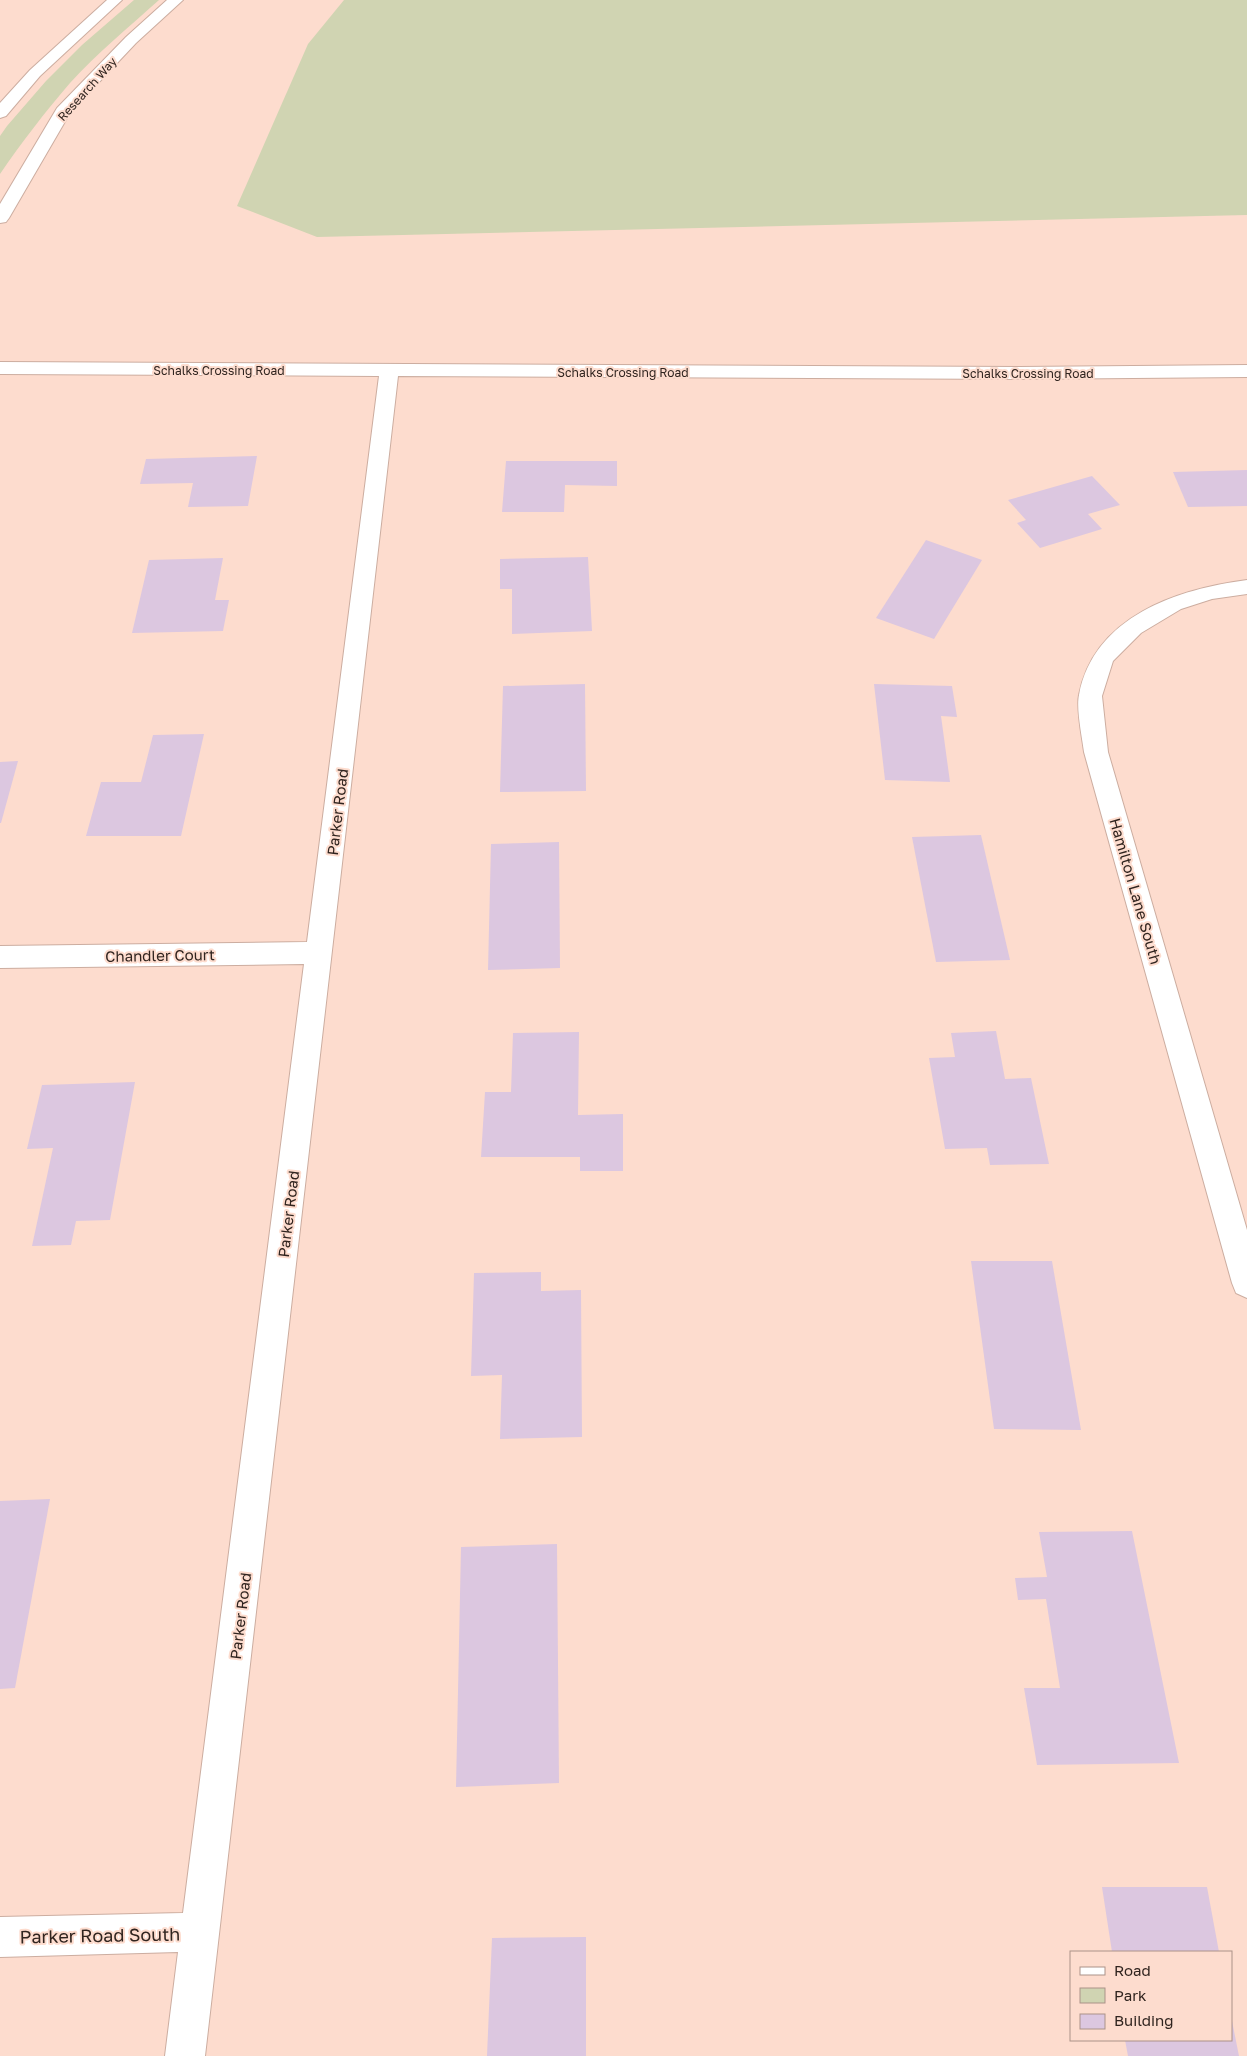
<svg xmlns="http://www.w3.org/2000/svg" width="1247" height="2056" font-family="'Golos Text',sans-serif">
  <style>
    .green { fill: #d0d4b2 }
    .building { fill: #dcc7e0 }
    .lines { fill: none; stroke-linecap: round; stroke-linejoin: round }
    .minor-casing { stroke: #ccada0; stroke-width: 2 }
    .minor { fill: #fff; fill-rule: evenodd }
    .labels { text-anchor: middle; dominant-baseline: central; stroke-width: 4; stroke-linejoin: round; paint-order: stroke }
    .far-street-label { font-size: 12px; fill: #30241f; stroke: #fddcce }
    .street-label { font-size: 15px; fill: #30241f; stroke: #fddcce }
    .near-street-label { font-size: 18px; fill: #30241f; stroke: #fddcce }
  </style>
  <rect width="100%" height="100%" fill="#fddcce"/>
  <g class="green">
    <path d="M134,0H159C129,27 97,53 70,83C45,112 22,142 0,174V136L7,126L46,81L82,45Z"/>
    <polygon points="344,0 1247,0 1247,215 317,237 237,206 308,44"/>
  </g>
  <g class="building">
    <polygon points="257,456 248,506 188,507 193,483 140,484 146,459"/>
    <polygon points="506,461 617,461 617,486 565,485 564,512 502,512"/>
    <polygon points="1247,470 1247,506 1188,507 1173,472"/>
    <polygon points="1092,476 1120,505 1088,514 1102,529 1040,548 1017,523 1026,520 1008,500"/>
    <polygon points="926,540 982,560 934,639 876,618"/>
    <polygon points="588,557 592,631 512,634 512,589 500,589 500,559"/>
    <polygon points="223,558 215,600 229,600 223,631 132,633 149,560"/>
    <polygon points="585,684 586,791 500,792 503,686"/>
    <polygon points="874,684 952,686 957,717 941,716 950,782 885,780"/>
    <polygon points="204,734 181,836 86,836 101,782 141,782 153,735"/>
    <polygon points="18,761 1,823 0,823 0,762"/>
    <polygon points="981,835 1010,960 936,962 912,837"/>
    <polygon points="559,842 560,968 488,970 491,844"/>
    <polygon points="996,1031 1005,1079 1031,1078 1049,1164 990,1165 987,1148 945,1149 929,1058 955,1057 951,1033"/>
    <polygon points="579,1032 578,1115 623,1114 623,1171 580,1171 580,1157 481,1157 485,1092 511,1092 513,1033"/>
    <polygon points="135,1082 110,1220 76,1221 71,1245 32,1246 53,1148 27,1149 42,1085"/>
    <polygon points="971,1261 1052,1261 1081,1430 994,1429"/>
    <polygon points="541,1272 541,1291 581,1290 582,1437 500,1439 502,1375 471,1376 474,1273"/>
    <polygon points="50,1499 15,1688 0,1689 0,1501"/>
    <polygon points="1132,1531 1179,1763 1037,1765 1024,1688 1060,1688 1046,1599 1018,1600 1015,1578 1047,1577 1039,1532"/>
    <polygon points="557,1544 559,1783 456,1787 461,1547"/>
    <polygon points="1102,1887 1207,1887 1219,1952 1112,1952"/>
    <polygon points="586,1937 586,2056 487,2056 492,1938"/>
    <polygon points="1231,2016 1239,2056 1128,2056 1125,2040 1231,2040"/>
  </g>
  <g class="lines">
    <defs>
      <g id="minor">
        <polygon points="107,0 122,0 40,76 6,116 0,118 0,103 30,70"/>
        <polygon points="167,0 183,0 136,43 70,113 9,218 6,222 0,223 0,204 57,108 126,37"/>
        <polygon points="0,362 1019,367 1247,365 1247,377 1019,379 398,376 205,2056 165,2056 178,1952 0,1957 0,1917 183,1913 304,964 0,968 0,946 307,942 379,376 0,374"/>
        <path d="M1247,580V594L1212,599L1181,609L1141,633L1113,661L1102,696L1108,752L1247,1230V1298L1236,1293L1232,1283L1084,752C1082,736 1076,709 1079,695C1094,616 1178,589 1247,580Z"/>
      </g>
    </defs>
    <use href="#minor" class="minor-casing"/>
    <use href="#minor" class="minor"/>
  </g>
  <g class="labels">
    <g class="far-street-label">
      <text transform="translate(87 89) rotate(-48)">Research Way</text>
      <text x="219" y="370">Schalks Crossing Road</text>
      <text x="623" y="372">Schalks Crossing Road</text>
      <text x="1028" y="373">Schalks Crossing Road</text>
    </g>
    <g class="street-label">
      <text transform="translate(337 812) rotate(-83)">Parker Road</text>
      <text transform="translate(1136 891) rotate(74)">Hamilton Lane South</text>
      <text transform="translate(160 955) rotate(-1)">Chandler Court</text>
      <text transform="translate(288 1214) rotate(-83)">Parker Road</text>
      <text transform="translate(240 1616) rotate(-83)">Parker Road</text>
    </g>
    <g class="near-street-label">
      <text transform="translate(100 1935) rotate(-1)">Parker Road South</text>
    </g>
  </g>
  <rect x="1070" y="1951" width="162" height="90" fill="#fddcce" stroke="#ab9288"/>
  <rect x="1080" y="1967" width="25" height="8" fill="#ffffff" stroke="#ab9288"/>
  <text x="1114" y="1976" font-size="15" fill="#30241f">Road</text>
  <rect x="1080" y="1988" width="25" height="15" fill="#d0d4b2" stroke="#ab9288"/>
  <text x="1114" y="2001" font-size="15" fill="#30241f">Park</text>
  <rect x="1080" y="2014" width="25" height="15" fill="#dcc7e0" stroke="#ab9288"/>
  <text x="1114" y="2026" font-size="15" fill="#30241f">Building</text>
</svg>
